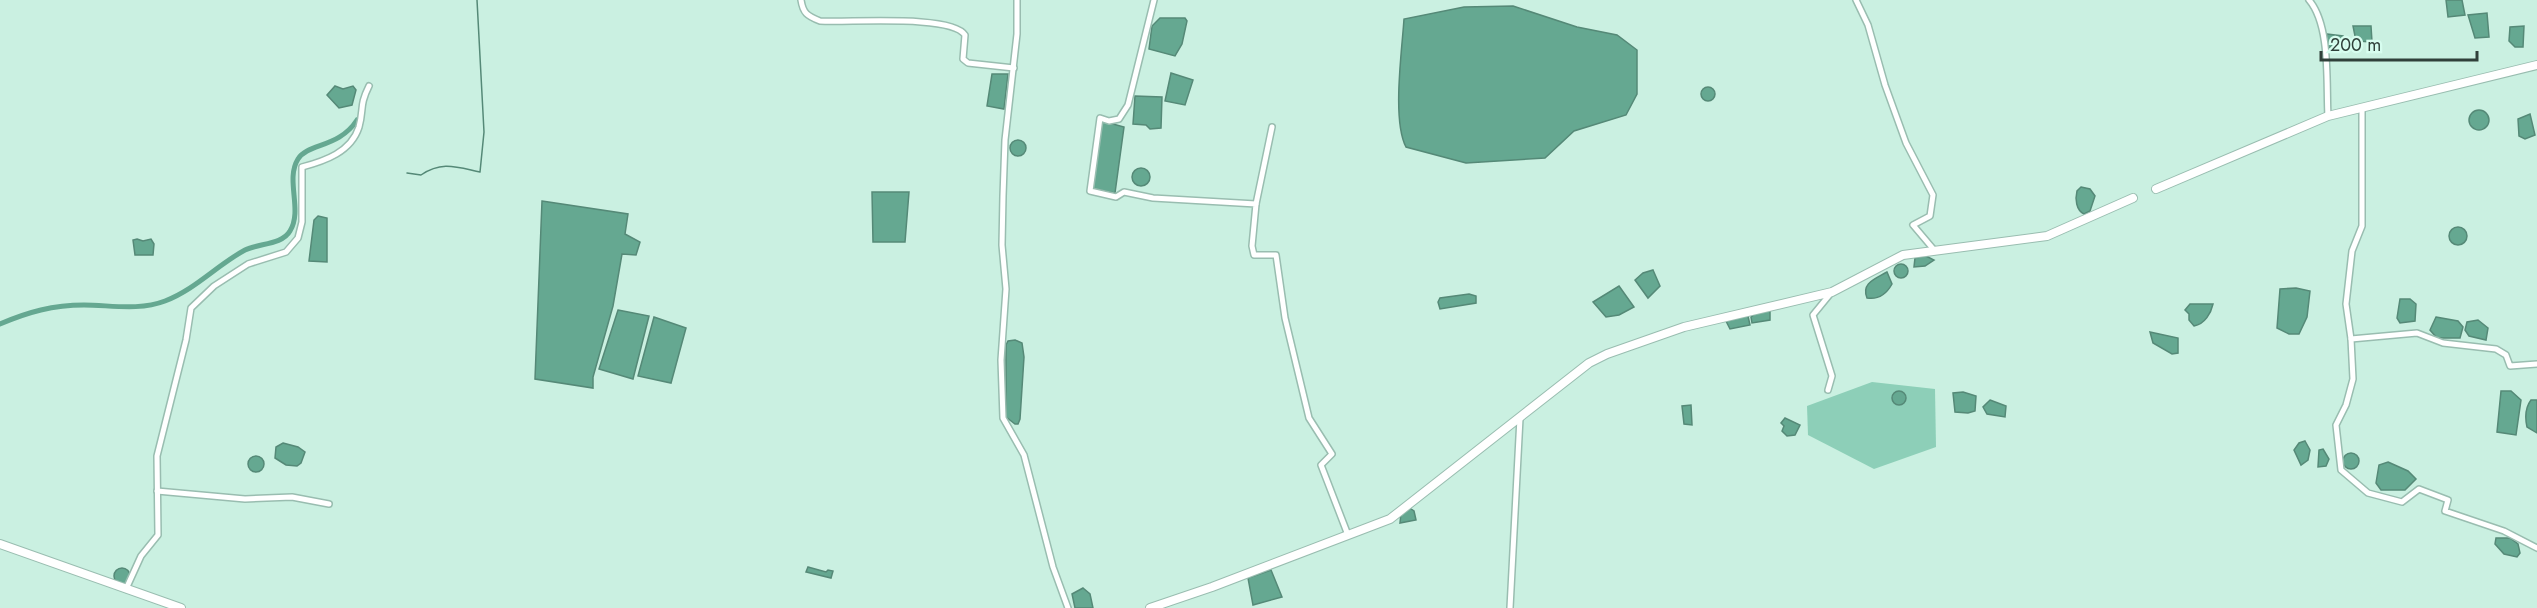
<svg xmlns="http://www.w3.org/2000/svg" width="2537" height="608" font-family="Jost,sans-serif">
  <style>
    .green { fill: #8dcfb8 }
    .water { fill: #65a891; stroke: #558977; stroke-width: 1.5 }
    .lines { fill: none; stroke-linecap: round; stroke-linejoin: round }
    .stream { stroke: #558977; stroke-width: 1.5 }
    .canal { stroke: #65a891; stroke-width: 5 }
    .minor-casing { stroke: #99bdb0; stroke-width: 8 }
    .secondary-casing { stroke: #99bdb0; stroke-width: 10 }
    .minor { stroke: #fff; stroke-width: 5 }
    .secondary { stroke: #fff; stroke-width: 8 }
  </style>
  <rect width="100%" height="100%" fill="#caf0e1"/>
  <polygon class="green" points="1872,382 1935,389 1936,447 1874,469 1808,435 1807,406"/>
  <g class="water">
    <polygon points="2446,0 2462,0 2465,15 2448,17"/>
    <path d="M1513,6L1577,27L1617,35L1637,50V94L1626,115L1574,131L1545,158L1466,163L1406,147C1392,120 1402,51 1404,19L1464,7Z"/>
    <polygon points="2487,13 2489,37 2475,38 2468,15"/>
    <polygon points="1160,18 1185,18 1187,21 1182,44 1175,56 1149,49 1152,26"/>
    <polygon points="2353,26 2371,26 2372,42 2356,41"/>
    <polygon points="2524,26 2523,47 2515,47 2509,41 2510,27"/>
    <polygon points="2327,34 2343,36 2343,41 2328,48"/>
    <polygon points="1171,73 1193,80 1185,105 1165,101"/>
    <polygon points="992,74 1008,74 1004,109 987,106"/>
    <polygon points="335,86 343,89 353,86 356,90 352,105 339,108 327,95"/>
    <circle cx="1708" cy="94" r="7"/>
    <polygon points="1135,96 1162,97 1161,128 1150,129 1146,125 1133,124"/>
    <circle cx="2479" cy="120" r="10"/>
    <polygon points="2530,114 2535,135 2525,139 2519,136 2518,119"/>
    <polygon points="1102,121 1124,127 1115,193 1092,189"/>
    <circle cx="1018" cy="148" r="8"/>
    <circle cx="1141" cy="177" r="9"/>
    <path d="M2081,187L2090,189L2095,196L2090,211L2084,214C2076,210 2075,199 2077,191Z"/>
    <polygon points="872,192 909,192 905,242 873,242"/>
    <polygon points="542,201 628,214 625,234 640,242 636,255 622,254 613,306 593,377 593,388 535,379"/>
    <polygon points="318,216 327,218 327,262 309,261 314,220"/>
    <circle cx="2458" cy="236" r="9"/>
    <polygon points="137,239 143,241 151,239 154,244 153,255 135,255 133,240"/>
    <polygon points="1926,256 1934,260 1925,266 1914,267 1915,258"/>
    <circle cx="1901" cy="271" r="7"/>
    <polygon points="1653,270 1660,286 1648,298 1635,280 1643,273"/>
    <path d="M1887,272L1892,284C1887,293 1879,300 1867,298C1861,283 1875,279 1887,272Z"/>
    <polygon points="1619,286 1634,307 1619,315 1606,317 1593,302"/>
    <polygon points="2296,288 2310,291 2307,317 2299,334 2289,334 2277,328 2280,289"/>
    <polygon points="1469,294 1476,296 1476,303 1440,309 1438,302 1440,298"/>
    <polygon points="2400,299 2410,299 2416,304 2415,321 2400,323 2397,318"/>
    <path d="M2190,304H2213C2211,313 2205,324 2194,326L2189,320V314L2185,310Z"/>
    <polygon points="618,310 649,316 633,379 599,369"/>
    <polygon points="1770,310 1770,320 1752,323 1751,317 1759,311"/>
    <polygon points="1742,316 1748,316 1750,325 1730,329 1725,319"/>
    <polygon points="654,317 686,328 671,383 638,376"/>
    <polygon points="2436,317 2458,321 2463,327 2460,338 2437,338 2430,330"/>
    <polygon points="2478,320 2488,328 2486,340 2469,336 2465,330 2467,322"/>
    <polygon points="2150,332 2178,338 2178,353 2172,354 2153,343"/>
    <polygon points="1015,340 1022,343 1024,357 1020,419 1018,424 1015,424 1006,417 1006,345 1008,341"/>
    <circle cx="1899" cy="398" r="7"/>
    <polygon points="2501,391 2511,391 2521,400 2516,435 2497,432"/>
    <polygon points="1963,392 1976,396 1975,411 1968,413 1955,412 1953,393"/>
    <polygon points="1990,400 2006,406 2005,417 1987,414 1983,407"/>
    <path d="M2531,400H2537V433L2527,427C2525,418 2525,408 2531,400Z"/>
    <polygon points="1691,405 1692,425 1684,424 1682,406"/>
    <polygon points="1785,418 1800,425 1795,435 1787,436 1782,431 1784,426 1781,423"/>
    <polygon points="2305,441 2310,450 2308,460 2301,465 2294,450 2299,443"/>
    <polygon points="283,443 298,447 305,452 301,463 297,466 286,465 275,458 276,447"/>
    <polygon points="2323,449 2329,459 2326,466 2318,467 2319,450"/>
    <circle cx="2351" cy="461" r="8"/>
    <circle cx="256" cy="464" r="8"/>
    <polygon points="2388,462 2408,471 2416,479 2405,490 2381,490 2376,483 2379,465"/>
    <polygon points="1408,507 1414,511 1416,520 1400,523 1401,513"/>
    <polygon points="2496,538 2510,538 2518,544 2520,553 2517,557 2504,554 2495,544"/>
    <polygon points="808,567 826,572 828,570 833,571 831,578 806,572"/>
    <circle cx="122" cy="576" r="8"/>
    <polygon points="1271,570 1282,597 1253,605 1248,578"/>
    <polygon points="1083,588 1090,594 1093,608 1075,608 1072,594"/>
  </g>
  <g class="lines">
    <path class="stream" d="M407,173L421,175C442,161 456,167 480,172L484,132L477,0"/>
    <path class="canal" d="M0,324C28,312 53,305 84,305C110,305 139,311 165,301C196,289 217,265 245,250C259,243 282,245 290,231C303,210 285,180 298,159C308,143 339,148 357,120"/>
    <defs>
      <g id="minor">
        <path d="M801,0C803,13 807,16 820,21C847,23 952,14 965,35L963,59L968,63L1014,68"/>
        <polyline points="1017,0 1017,34 1005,140 1003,196 1002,245 1006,289 1001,360 1003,418 1024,455 1053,567 1068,608"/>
        <polyline points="1154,0 1128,105 1119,119 1109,121 1100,118 1090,191 1116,197 1124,192 1153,198 1256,204 1252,246 1254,255 1276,255 1285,318 1309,418 1332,454 1321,465 1348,535"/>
        <polyline points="1856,0 1868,25 1885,85 1906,143 1933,195 1930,216 1913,225 1935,251"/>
        <path d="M2309,0C2331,26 2326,83 2328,116"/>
        <polyline points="2362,108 2362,226 2352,251 2346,304 2351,339 2353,379 2346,405 2336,425 2341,470 2368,493 2402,502 2419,489 2448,500 2445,511 2504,531 2537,548"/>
        <polyline points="1256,204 1272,127"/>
        <polyline points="2351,339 2417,333 2443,343 2496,349 2506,355 2510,366 2537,364"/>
        <polyline points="1828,390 1832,376 1813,315 1831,293"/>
        <polyline points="157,491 245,499 292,497 329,504"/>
        <path d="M126,589L141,556L158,535L157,456L186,340L191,308L214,286L248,264L286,252L298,238L302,222V167C325,161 351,152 359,127C364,109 359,106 369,86"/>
        <polyline points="1510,608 1520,418"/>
      </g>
      <g id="secondary">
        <polyline points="2156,189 2328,116 2537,65"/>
        <polyline points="0,544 181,608"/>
        <polyline points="1150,608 1212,587 1390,519 1589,363 1607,354 1684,327 1832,292 1903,255 2047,236 2133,198"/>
      </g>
    </defs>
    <use href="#minor" class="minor-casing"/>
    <use href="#secondary" class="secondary-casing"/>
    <use href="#minor" class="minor"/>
    <use href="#secondary" class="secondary"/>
  </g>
  <path d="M2321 51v9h156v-9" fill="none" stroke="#30403a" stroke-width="3"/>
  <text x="2330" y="51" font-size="18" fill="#30403a" stroke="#d7fdef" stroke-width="4.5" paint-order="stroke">200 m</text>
</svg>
